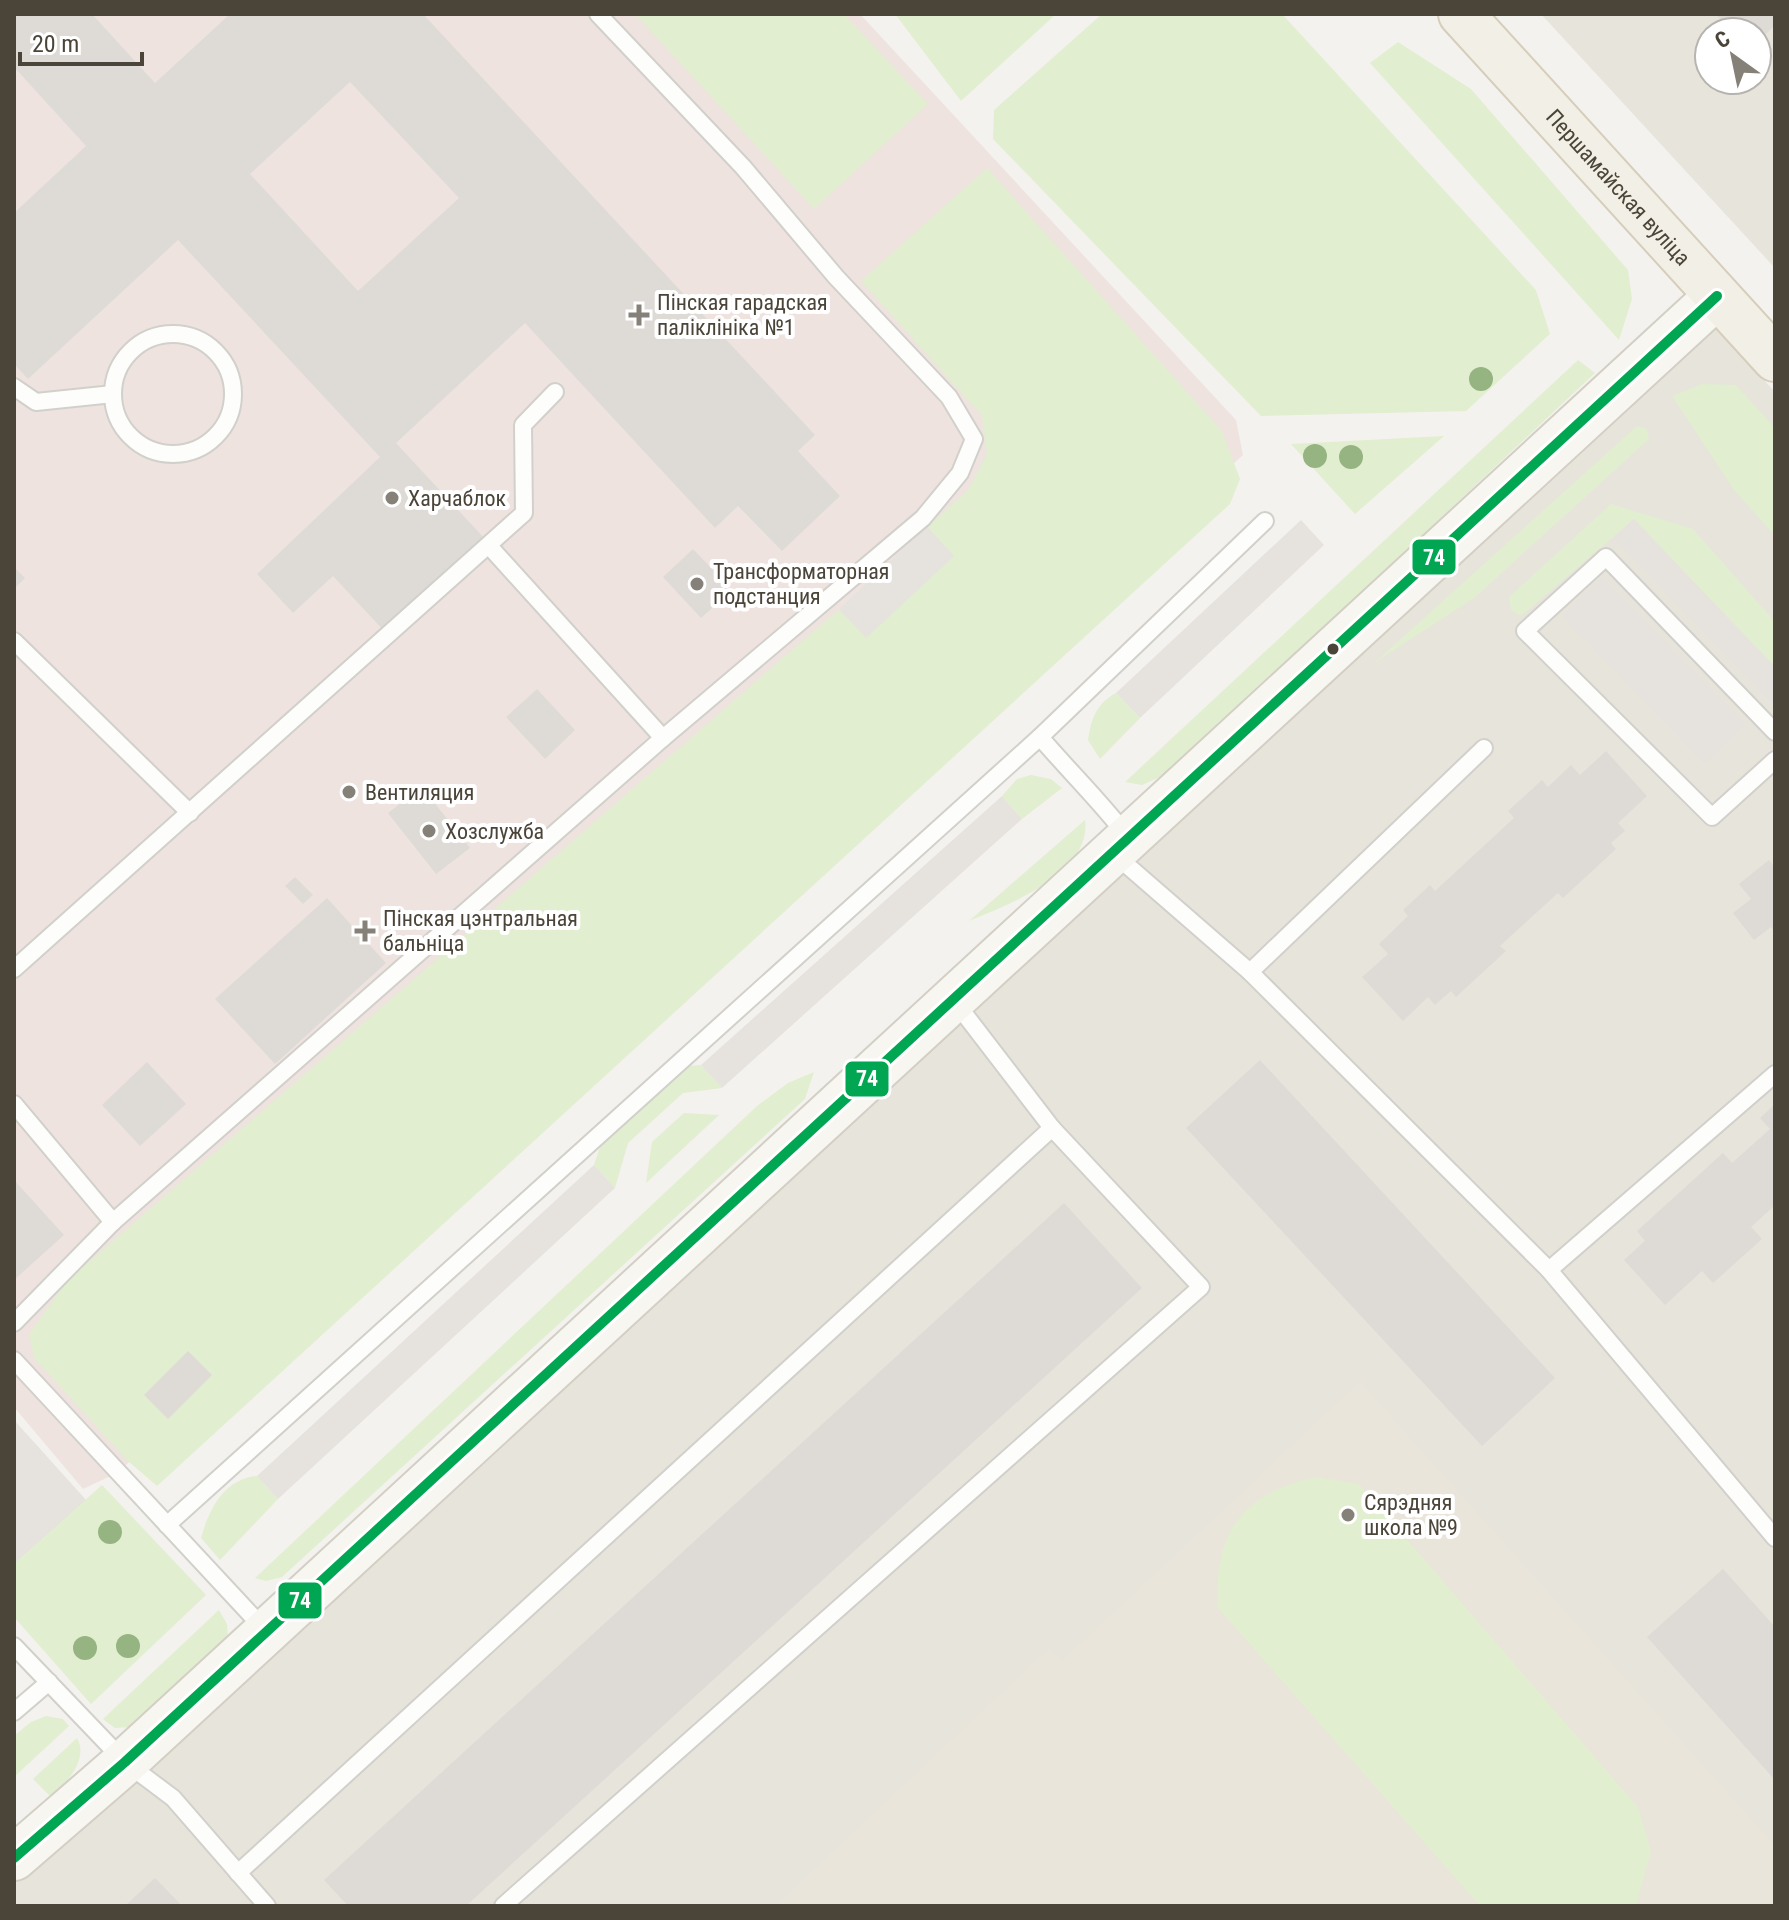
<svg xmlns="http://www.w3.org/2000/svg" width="1789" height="1920" font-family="'Roboto Condensed',sans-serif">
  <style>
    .residential { fill: #e7e4dc; fill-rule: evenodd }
    .industrial { fill: #e6e2de }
    .education { fill: #eae5da }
    .medical { fill: #eee3df }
    .green { fill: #e1eecf }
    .parking { fill: #e6e3df }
    .building { fill: #dedbd6; fill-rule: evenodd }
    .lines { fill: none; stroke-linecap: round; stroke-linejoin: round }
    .lane-casing { stroke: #d2d0cb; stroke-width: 20 }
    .secondary-casing { stroke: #d3cfc5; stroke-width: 48 }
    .primary-casing { stroke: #d6cebb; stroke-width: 48 }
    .lane { stroke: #fdfdfc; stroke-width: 16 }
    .secondary { stroke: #f7f6f1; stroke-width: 44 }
    .primary { stroke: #f2efe6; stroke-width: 44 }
    .bus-1-casing { stroke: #fff; stroke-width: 16 }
    .bus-1 { stroke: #00a651; stroke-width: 10 }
    .tree { fill: #96b382 }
    .poi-dot { fill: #868178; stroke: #fff; stroke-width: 3 }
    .bus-dot { fill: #4b4439; stroke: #fff; stroke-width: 3 }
    .labels { text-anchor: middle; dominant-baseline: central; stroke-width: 8; stroke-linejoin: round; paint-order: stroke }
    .street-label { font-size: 22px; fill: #4b4439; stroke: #fff }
    .poi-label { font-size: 22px; fill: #4b4439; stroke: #fff; text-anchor: start }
    .line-badge { stroke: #fff; stroke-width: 3 }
    .badge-label { font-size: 22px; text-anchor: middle; font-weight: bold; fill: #fff }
  </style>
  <rect width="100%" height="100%" fill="#f4f2ee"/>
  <g class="residential">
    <path d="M1541,14H1775V268ZM1709,32H1757V80H1709Z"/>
    <polygon points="1716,328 1775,392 1775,1906 14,1906 14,1838 36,1861"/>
  </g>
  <polygon class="industrial" points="14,1420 86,1500 14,1564"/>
  <polygon class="education" points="1360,1382 1775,1846 1775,1906 775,1906 1050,1648 1062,1661"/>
  <polygon class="medical" points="14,14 860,14 1236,420 1243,455 117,1473 83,1489 14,1407"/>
  <g class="green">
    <polygon points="635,14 844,14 928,104 814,209"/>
    <polygon points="895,14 1056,14 961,101"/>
    <polygon points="1102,14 1282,14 1536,290 1550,334 1466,411 1261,416 993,139 994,110"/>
    <polygon points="1398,42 1471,89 1628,270 1632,299 1619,340 1370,63"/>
    <polygon points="987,168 1222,431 1240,479 1230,504 157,1486 128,1461 34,1358 29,1334 67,1281 839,609 866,637 953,556 927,527 968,490 987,454 982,416 861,281"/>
    <polygon points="1578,360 1595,373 1169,773 1142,785 1125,782"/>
    <polygon points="1702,384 1736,385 1775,428 1775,536 1734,490 1672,396"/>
    <polygon points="1637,426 1647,429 1649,439 1474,598 1374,663"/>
    <polygon points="1444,436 1355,514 1291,444"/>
    <polygon points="1611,504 1693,529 1775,622 1775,667 1634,519 1521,616 1511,610 1509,597"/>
    <path d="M1116,693L1140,718L1100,759L1088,740C1091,719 1096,704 1116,693Z"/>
    <polygon points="1031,775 1051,779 1062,788 1022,819 1002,796 1017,779"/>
    <path d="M1085,820C1092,873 1010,904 969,921Z"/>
    <polygon points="701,1065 722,1088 683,1093 628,1143 615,1188 594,1165 601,1144 685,1066"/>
    <polygon points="814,1072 805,1099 282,1577 266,1581 255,1578 757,1106 788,1083"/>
    <polygon points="684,1113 719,1115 646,1183 652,1142"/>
    <path d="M257,1476L278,1499L220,1560L201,1538C209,1509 224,1479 257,1476Z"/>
    <path d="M1316,1477L1359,1484L1638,1807L1651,1851L1636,1906H1480L1218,1608C1213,1533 1242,1493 1316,1477Z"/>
    <polygon points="102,1485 206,1595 91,1704 14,1617 14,1564"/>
    <polygon points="219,1610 227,1624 228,1637 131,1727 115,1728 103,1719"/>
    <polygon points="46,1716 63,1719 69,1726 14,1777 14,1736 31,1722"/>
    <path d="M77,1738C89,1759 67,1783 51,1797L33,1779Z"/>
  </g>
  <g class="parking">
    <polygon points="1633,519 1775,667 1775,706 1614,538"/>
    <polygon points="1301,520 1324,545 1140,718 1116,693"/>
    <polygon points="927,527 954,556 866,638 839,609"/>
    <polygon points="1602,578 1745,725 1705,764 1562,616"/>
    <polygon points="1002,796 1022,819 722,1088 701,1065"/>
    <polygon points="594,1165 615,1188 278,1499 257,1476"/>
  </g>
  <g class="building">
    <path d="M14,14H92L155,83L230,14H423L815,435L798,451L840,496L782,551L738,506L715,528L525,323L396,443L485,539L385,632L333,576L293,613L257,574L380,457L178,240L28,379L14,364V213L86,146L14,67ZM350,82L459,198L358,291L250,174Z"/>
    <polygon points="1715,14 1775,14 1775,25 1757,43 1757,32 1733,32"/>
    <polygon points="693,549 732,590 701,618 663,577"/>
    <polygon points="14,567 25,578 14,589"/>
    <polygon points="537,689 575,730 545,759 506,717"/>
    <polygon points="1606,751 1647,796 1618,823 1625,831 1611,843 1616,849 1563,898 1558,893 1500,946 1506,951 1456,997 1451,991 1435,1005 1428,997 1403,1021 1362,977 1388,954 1379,944 1408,916 1403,910 1430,885 1435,891 1514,818 1508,811 1542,780 1548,787 1571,765 1580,775"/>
    <polygon points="347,783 358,795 351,800 341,789"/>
    <polygon points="422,787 470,848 436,874 388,813"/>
    <polygon points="1769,860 1775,868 1775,932 1771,927 1754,940 1733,913 1751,899 1739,884"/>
    <polygon points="295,877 313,895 303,904 285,886"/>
    <polygon points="327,898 386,963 275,1064 215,999"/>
    <polygon points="1260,1060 1555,1378 1482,1446 1186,1128"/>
    <polygon points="147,1062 186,1104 140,1146 102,1105"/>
    <polygon points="1775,1104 1775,1205 1751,1227 1762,1239 1713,1283 1702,1271 1665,1305 1624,1260 1645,1241 1637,1231 1723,1153 1732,1163 1770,1129 1760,1118"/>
    <polygon points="14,1180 64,1235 14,1280"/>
    <polygon points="1064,1203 1142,1288 466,1906 348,1906 324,1880"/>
    <polygon points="188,1351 212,1375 168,1419 144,1395"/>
    <polygon points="1723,1569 1775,1627 1775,1780 1647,1637"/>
    <polygon points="155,1878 182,1906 125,1906"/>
  </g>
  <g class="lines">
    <defs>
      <g id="lane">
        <circle cx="173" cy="394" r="60"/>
        <polyline points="14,387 36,402 113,394"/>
        <polyline points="490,547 663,738"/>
        <polyline points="14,641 190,813"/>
        <polyline points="1775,732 1606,557 1525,631 1712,817 1775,760"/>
        <path d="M1040,737C1069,771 1100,801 1127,836"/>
        <polyline points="1113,853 1250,972 1549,1270 1775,1538"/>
        <polyline points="14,969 524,513 523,425 555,392"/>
        <polyline points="1250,972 1484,748"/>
        <polyline points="953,999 1052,1128"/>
        <polyline points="14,1104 113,1222"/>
        <polyline points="1549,1270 1775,1074"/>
        <polyline points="14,1323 113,1222 663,738 923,518 960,473 974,439 949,397 836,277 743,167 598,14"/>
        <polyline points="14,1360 266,1631"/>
        <polyline points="167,1525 1040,737 1265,521"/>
        <polyline points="14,1646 125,1762 173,1798 267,1906"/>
        <polyline points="14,1712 49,1682"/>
        <polyline points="238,1873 1052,1128 1201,1287 503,1906"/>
      </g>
      <polyline id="secondary" points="14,1858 125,1762 1717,296"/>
      <g id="primary">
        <path id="s1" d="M1461,14L1775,359"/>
      </g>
    </defs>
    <use href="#lane" class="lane-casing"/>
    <use href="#secondary" class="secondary-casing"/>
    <use href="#primary" class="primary-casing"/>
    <use href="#lane" class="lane"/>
    <use href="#secondary" class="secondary"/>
    <use href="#primary" class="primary"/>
    <defs>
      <polyline id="bus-1" points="14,1858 125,1762 1717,296"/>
    </defs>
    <use href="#bus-1" class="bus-1-casing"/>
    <use href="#bus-1" class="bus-1"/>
  </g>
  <g class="tree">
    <circle cx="1481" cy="379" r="12"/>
    <circle cx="1315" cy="456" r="12"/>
    <circle cx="1351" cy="457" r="12"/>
    <circle cx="110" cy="1532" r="12"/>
    <circle cx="128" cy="1646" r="12"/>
    <circle cx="85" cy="1648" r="12"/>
  </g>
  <g class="poi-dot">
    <path d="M635 303h8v8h8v8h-8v8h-8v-8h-8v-8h8z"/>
    <circle cx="392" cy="498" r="8"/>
    <circle cx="697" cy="584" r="8"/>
    <circle cx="349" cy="792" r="8"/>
    <circle cx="429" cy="831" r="8"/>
    <path d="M361 919h8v8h8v8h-8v8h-8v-8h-8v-8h8z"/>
    <circle cx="1348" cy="1515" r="8"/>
  </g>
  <circle class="bus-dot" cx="1333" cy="649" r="7"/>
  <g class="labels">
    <g class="street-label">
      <text stroke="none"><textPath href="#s1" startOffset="234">Першамайская вуліца</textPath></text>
    </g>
    <g class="poi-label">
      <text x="657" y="302">Пінская гарадская<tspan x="657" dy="25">паліклініка №1</tspan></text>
      <text x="408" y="498">Харчаблок</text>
      <text x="713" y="571">Трансформаторная<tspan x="713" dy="25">подстанция</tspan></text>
      <text x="365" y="792">Вентиляция</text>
      <text x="445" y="831">Хозслужба</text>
      <text x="383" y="918">Пінская цэнтральная<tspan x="383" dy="25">бальніца</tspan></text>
      <text x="1364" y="1502">Сярэдняя<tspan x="1364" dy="25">школа №9</tspan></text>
    </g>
  </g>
  <g class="line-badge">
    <rect x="1411" y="538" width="46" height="38" rx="8" fill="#00a651"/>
    <rect x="844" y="1060" width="46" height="38" rx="8" fill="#00a651"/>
    <rect x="277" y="1581" width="46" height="39" rx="8" fill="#00a651"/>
  </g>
  <g class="badge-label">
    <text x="1434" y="565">74</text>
    <text x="867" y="1086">74</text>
    <text x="300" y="1608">74</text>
  </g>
  <rect width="1789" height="1920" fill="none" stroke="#4b4439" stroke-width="32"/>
  <g transform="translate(1733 56) rotate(327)"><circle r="38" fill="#ffffff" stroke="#b7b4b0" stroke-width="2"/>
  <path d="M0-6L14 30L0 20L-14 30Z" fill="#868178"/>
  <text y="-12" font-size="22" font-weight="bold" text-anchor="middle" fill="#4b4439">С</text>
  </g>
  <path d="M20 52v12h122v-12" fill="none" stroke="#4b4439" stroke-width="4"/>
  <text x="32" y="52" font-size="24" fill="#4b4439" stroke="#ffffff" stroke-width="6" paint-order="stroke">20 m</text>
</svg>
